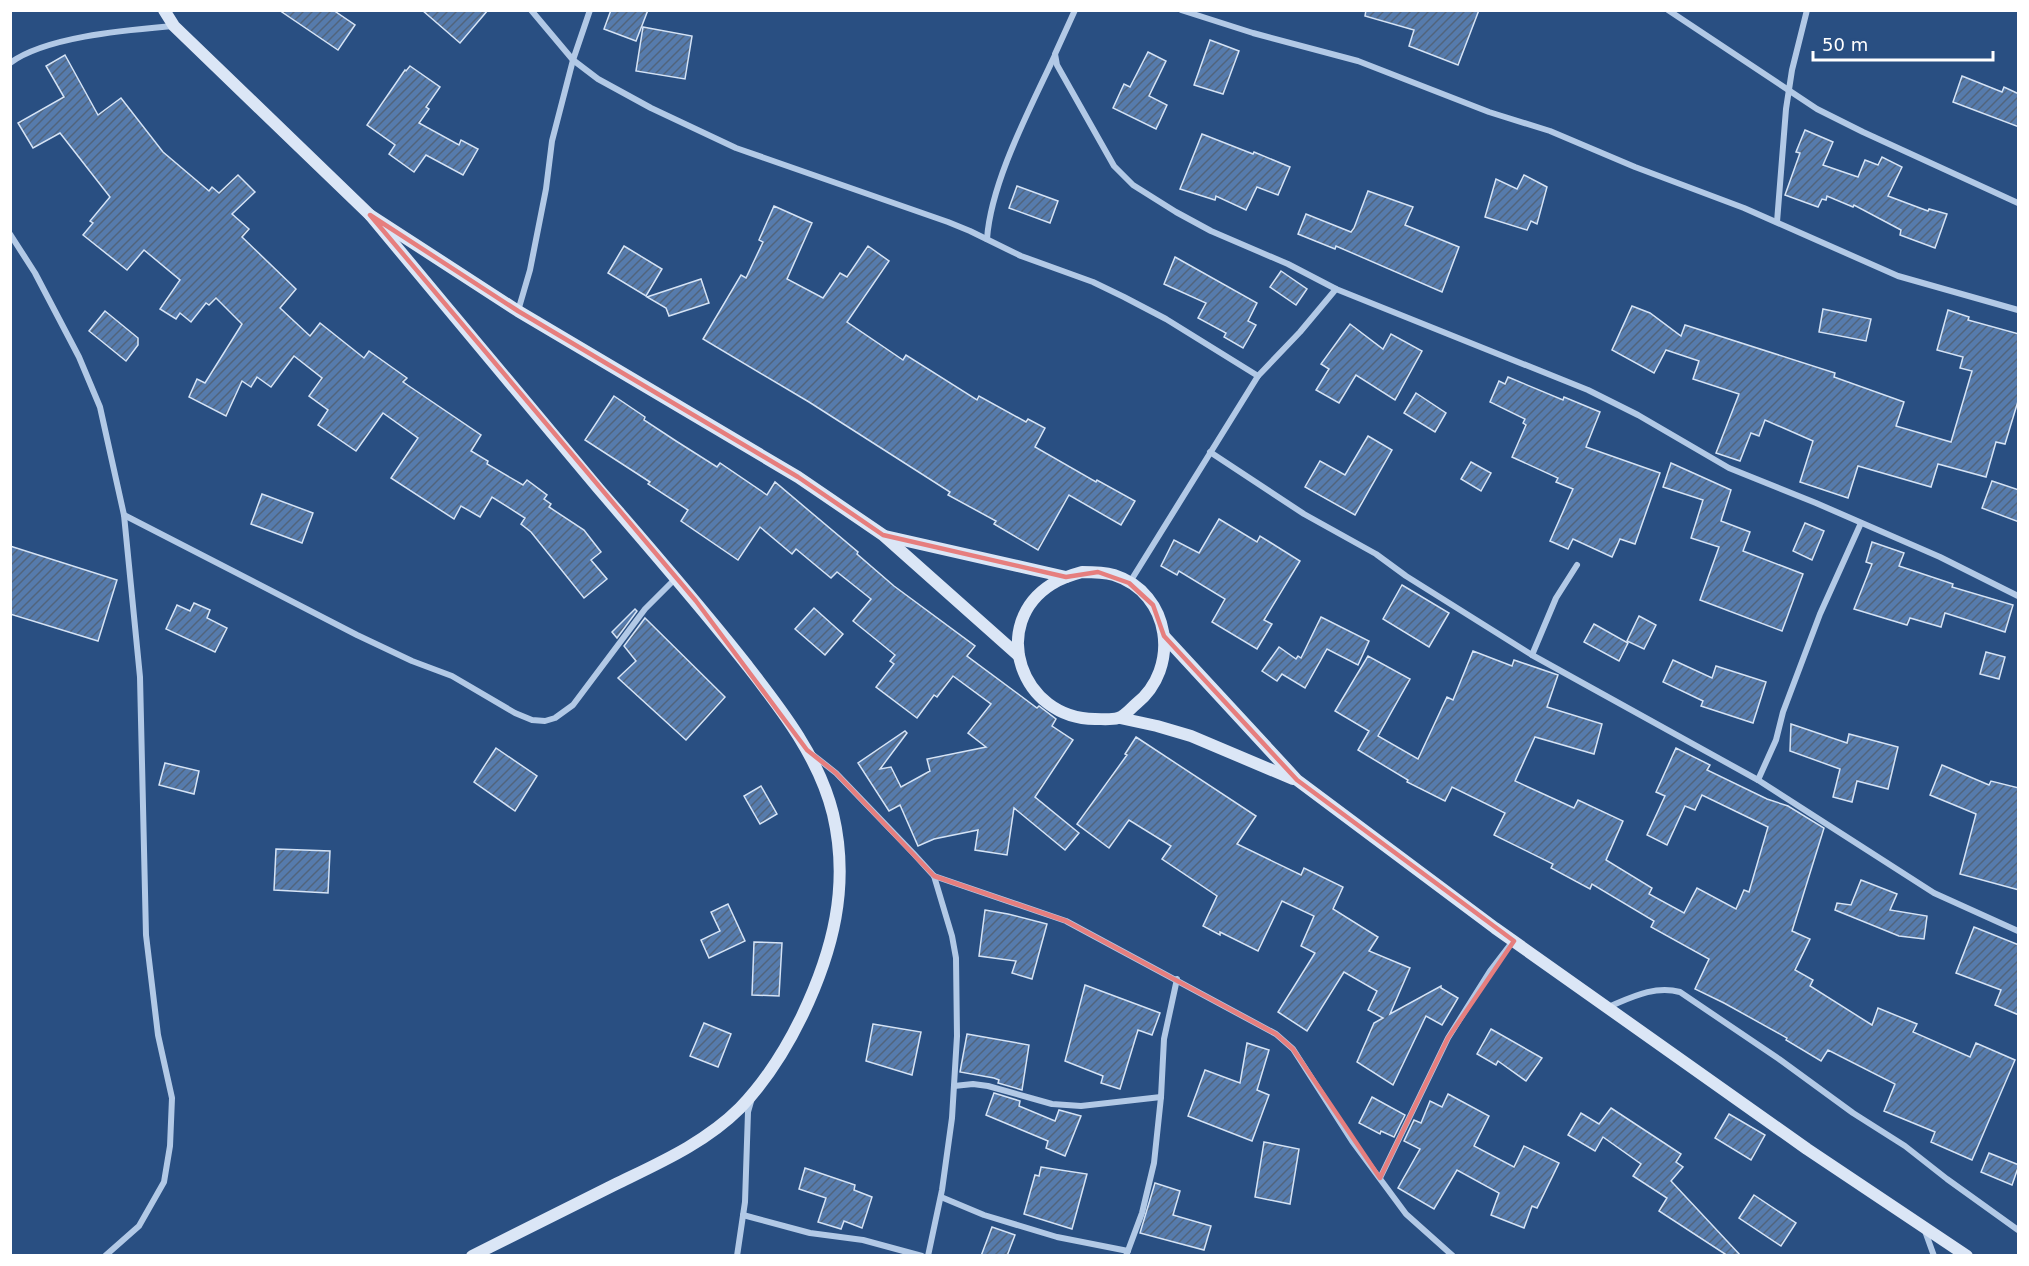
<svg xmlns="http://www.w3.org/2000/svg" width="2029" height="1266" font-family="'DejaVu Sans',sans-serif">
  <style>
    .building { fill: url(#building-hatch); stroke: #d5e3f5; stroke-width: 1.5 }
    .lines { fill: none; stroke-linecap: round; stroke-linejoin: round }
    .street { stroke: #b2c9e6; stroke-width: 6 }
    .secondary { stroke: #dbe6f6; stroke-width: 12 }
    .marked { fill: none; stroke: #e67e7e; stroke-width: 4.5; stroke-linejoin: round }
  </style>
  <defs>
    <pattern id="building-hatch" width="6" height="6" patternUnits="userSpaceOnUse" patternTransform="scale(1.5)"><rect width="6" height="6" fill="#567bac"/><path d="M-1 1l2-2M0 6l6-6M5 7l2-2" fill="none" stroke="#51647c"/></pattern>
  </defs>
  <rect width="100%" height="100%" fill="#294f82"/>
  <g class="building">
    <polygon points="279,10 333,10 355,25 338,50"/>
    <polygon points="422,10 488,10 460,43"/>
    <polygon points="611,10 648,10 636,41 604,29"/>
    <polygon points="1366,10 1479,10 1458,65 1409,46 1414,30 1365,16"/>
    <polygon points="643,27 692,36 685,79 636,71"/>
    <polygon points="1210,40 1239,51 1223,94 1194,85"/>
    <polygon points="1148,52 1166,61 1149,96 1167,105 1156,129 1113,108 1124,84 1130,87"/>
    <polygon points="65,55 98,115 121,98 163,152 209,191 212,187 219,193 238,175 255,192 232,214 249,229 242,237 296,289 280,308 310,336 320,323 364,358 369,351 407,378 403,382 481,435 471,451 488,461 487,464 523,485 527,480 547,495 544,499 551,504 549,507 584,530 601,552 591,560 607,579 584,598 531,532 521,524 525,518 492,497 480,517 461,506 454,519 391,478 418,438 383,413 356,451 318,425 328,410 309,396 322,378 294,356 271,387 257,377 251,387 242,381 226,416 189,397 197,379 205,383 242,324 216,298 209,305 206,303 191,322 180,313 176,319 160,309 180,280 144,250 127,270 83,235 93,223 90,221 110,197 60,133 33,148 18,123 64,97 46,66"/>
    <polygon points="410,66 440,87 426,107 429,109 419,123 459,145 461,140 478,149 463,175 426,155 414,172 389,154 395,145 367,125 405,70 406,71"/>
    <polygon points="1962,76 2002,92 2004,87 2019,94 2019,127 1953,102"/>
    <polygon points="1805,130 1833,142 1823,165 1858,177 1865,160 1878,165 1882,157 1902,167 1888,196 1928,211 1929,209 1947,214 1935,248 1900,235 1901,230 1854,205 1853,207 1827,196 1826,200 1822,199 1818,207 1785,195 1800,153 1796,152"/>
    <polygon points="1202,134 1253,154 1254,152 1290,167 1278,195 1257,187 1246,210 1216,196 1215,200 1180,189"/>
    <polygon points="1524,175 1547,187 1537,224 1531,221 1527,230 1485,217 1496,179 1517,189"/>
    <polygon points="1017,186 1058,201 1050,223 1009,208"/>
    <polygon points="1368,191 1413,207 1405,225 1459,247 1442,292 1336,246 1335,249 1298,234 1306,214 1351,232 1354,228"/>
    <polygon points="774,206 812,223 787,279 823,298 840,273 847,277 868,246 889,261 847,322 903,360 906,355 977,400 979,396 1026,422 1028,419 1045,428 1035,447 1096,482 1097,480 1135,501 1121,525 1069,495 1038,550 994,524 996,521 948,495 950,492 809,402 703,339 741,275 746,278 763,242 759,240"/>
    <polygon points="624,246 662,269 646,296 608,273"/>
    <polygon points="1175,257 1257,303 1248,321 1256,325 1243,348 1224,337 1226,333 1198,318 1206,303 1164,284"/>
    <polygon points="1281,271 1307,289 1296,305 1270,287"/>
    <polygon points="701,279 709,303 669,316 666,308 647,297"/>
    <polygon points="1632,306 1650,313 1681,336 1685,325 1835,373 1834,377 1904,402 1896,426 1951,442 1972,371 1960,368 1963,357 1937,350 1948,310 1969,317 1968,320 2019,334 2019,398 2005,444 1996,442 1986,477 1938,464 1931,487 1858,466 1848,498 1800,482 1813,441 1765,420 1759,436 1751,433 1740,461 1716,453 1739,394 1693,379 1699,361 1666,350 1654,373 1612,350"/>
    <polygon points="1823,309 1871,319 1866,341 1819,332"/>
    <polygon points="105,311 138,338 138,345 126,361 89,331"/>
    <polygon points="1350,324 1383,349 1391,334 1422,351 1395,400 1356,375 1339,403 1316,390 1329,369 1321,364"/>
    <polygon points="1508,377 1563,400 1564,397 1600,412 1586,447 1660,473 1635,544 1620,539 1612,557 1573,539 1568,549 1550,541 1573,489 1556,482 1558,478 1512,457 1526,425 1523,423 1525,419 1490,402 1499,381 1505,384"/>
    <polygon points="1416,393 1446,413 1435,432 1404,413"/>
    <polygon points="614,396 645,417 644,420 676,441 717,467 720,463 767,495 775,482 858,552 857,554 894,586 975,646 967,656 1037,708 1039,706 1056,719 1052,726 1073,740 1035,797 1079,833 1065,850 1014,808 1007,855 975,850 978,830 934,839 918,846 900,805 889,811 858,763 905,731 907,733 880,769 891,767 901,787 930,771 927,759 986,747 968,733 991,704 953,676 937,697 934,695 917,718 876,687 894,664 890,661 895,655 853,621 871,599 837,572 831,578 796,549 792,554 760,527 738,560 681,521 688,510 648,484 650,482 585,440"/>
    <polygon points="1368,436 1392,450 1355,515 1305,487 1320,461 1345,475"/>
    <polygon points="1471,462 1491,473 1481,491 1461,479"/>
    <polygon points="1671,463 1731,490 1721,521 1750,532 1743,551 1803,574 1782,631 1700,600 1719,547 1691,538 1703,500 1663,487"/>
    <polygon points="1992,481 2019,490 2019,522 1982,508"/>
    <polygon points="262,494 313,513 302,543 251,524"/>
    <polygon points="1219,519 1257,542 1260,536 1300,561 1264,620 1272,624 1257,649 1212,622 1225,599 1179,571 1177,575 1161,566 1174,540 1199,553"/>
    <polygon points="1805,523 1824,531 1812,560 1793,551"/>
    <polygon points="1872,542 1904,553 1899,566 1953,584 1952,587 2013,605 2005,632 1945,613 1941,627 1910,618 1907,625 1854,609 1872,564 1866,562"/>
    <polygon points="10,546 117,580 98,641 10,614"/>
    <polygon points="1402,585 1449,613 1429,647 1383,619"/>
    <polygon points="194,603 210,610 207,618 227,628 215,652 166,629 177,605 190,611"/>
    <polygon points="814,608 843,634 825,655 795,629"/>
    <polygon points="635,609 637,611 617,638 612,632"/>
    <polygon points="1639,616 1656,625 1644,649 1627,641"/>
    <polygon points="1321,617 1369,641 1358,665 1327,649 1305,688 1282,674 1277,681 1262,671 1279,647 1296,659 1298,656 1301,658"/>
    <polygon points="645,618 725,697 686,740 618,678 636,661 624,646"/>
    <polygon points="1594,624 1628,643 1619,661 1584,642"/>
    <polygon points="1473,651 1512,666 1514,660 1558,675 1547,707 1602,724 1594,754 1535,737 1515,781 1574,808 1578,800 1623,821 1606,860 1652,888 1649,894 1684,913 1697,888 1736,909 1744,890 1749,892 1768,827 1702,795 1695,810 1685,806 1667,845 1647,835 1665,796 1656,792 1676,748 1710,765 1707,770 1767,799 1788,806 1824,828 1792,931 1810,939 1795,970 1813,980 1810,986 1872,1025 1878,1008 1917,1024 1913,1032 1970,1057 1976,1043 2015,1060 1972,1160 1931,1142 1935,1132 1884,1111 1895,1084 1828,1050 1821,1061 1786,1040 1787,1038 1724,1003 1695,989 1709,959 1651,927 1654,921 1592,884 1590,889 1551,868 1553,864 1494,835 1505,813 1452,787 1445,801 1407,782 1408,780 1358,750 1369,731 1335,711 1368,656 1410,679 1378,736 1418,759 1447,697 1453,700"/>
    <polygon points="1986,652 2005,657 1999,679 1980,674"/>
    <polygon points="1673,660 1712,678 1716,666 1766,682 1753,723 1701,706 1703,701 1663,682"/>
    <polygon points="1791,724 1847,743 1849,734 1898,747 1888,789 1857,781 1852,802 1833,797 1840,769 1790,751"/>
    <polygon points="1136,737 1256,816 1237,844 1301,875 1304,868 1343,887 1333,909 1378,937 1369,951 1410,968 1390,1014 1441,986 1441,988 1458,998 1442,1025 1426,1016 1393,1085 1357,1062 1374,1023 1383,1018 1368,1010 1377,991 1344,972 1307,1031 1278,1012 1315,953 1301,946 1314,916 1282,901 1258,951 1220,932 1220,935 1203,926 1217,896 1162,859 1171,846 1129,820 1109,848 1077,824 1127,755 1125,754"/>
    <polygon points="496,748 537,776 515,811 474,782"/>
    <polygon points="165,763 199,771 194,794 159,785"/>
    <polygon points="1942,765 1989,785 1991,781 2019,788 2019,890 1960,874 1976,814 1930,795"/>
    <polygon points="761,786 777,814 760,824 744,796"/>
    <polygon points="276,849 330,851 328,893 274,890"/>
    <polygon points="1861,880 1897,894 1890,910 1927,916 1924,939 1899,936 1835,910 1837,903 1851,905"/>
    <polygon points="728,904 745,941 709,958 701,940 720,931 711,912"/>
    <polygon points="985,910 1008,914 1047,924 1032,979 1012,973 1016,961 979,956"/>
    <polygon points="1974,927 2019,945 2019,1015 1995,1005 2001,990 1956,973"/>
    <polygon points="754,942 782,943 779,996 752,995"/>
    <polygon points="1085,985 1160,1013 1152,1035 1138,1030 1120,1089 1101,1083 1103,1076 1065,1061"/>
    <polygon points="704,1023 731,1034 718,1067 690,1056"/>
    <polygon points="873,1024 921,1032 912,1075 866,1061"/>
    <polygon points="1491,1029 1542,1058 1526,1081 1498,1061 1496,1065 1477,1054"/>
    <polygon points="967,1034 1029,1045 1022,1090 998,1083 999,1080 994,1078 960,1072"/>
    <polygon points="1247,1043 1269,1050 1257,1090 1269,1095 1252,1141 1188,1116 1205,1070 1240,1083"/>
    <polygon points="994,1093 1020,1101 1019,1106 1055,1121 1059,1110 1081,1116 1065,1156 1046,1148 1048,1141 986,1115"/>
    <polygon points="1448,1094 1489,1116 1474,1146 1514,1167 1524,1146 1559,1163 1537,1208 1532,1206 1524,1228 1491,1215 1499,1193 1457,1170 1434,1209 1398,1188 1420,1149 1404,1141 1414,1120 1421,1123 1430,1101 1442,1107"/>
    <polygon points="1372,1097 1405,1115 1394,1137 1381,1131 1380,1134 1359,1123"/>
    <polygon points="1611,1108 1681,1154 1676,1162 1683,1167 1671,1181 1741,1256 1728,1256 1659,1211 1667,1198 1633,1176 1641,1164 1603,1137 1595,1151 1568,1135 1581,1113 1599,1124"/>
    <polygon points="1729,1114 1765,1135 1751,1160 1715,1138"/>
    <polygon points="1264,1142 1299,1149 1290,1204 1255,1197"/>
    <polygon points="1989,1153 2019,1165 2012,1185 1981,1172"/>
    <polygon points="1041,1167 1087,1174 1072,1229 1024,1214 1035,1175 1039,1176"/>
    <polygon points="805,1168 855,1185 854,1190 872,1197 862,1228 844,1221 841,1229 818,1222 826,1198 799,1189"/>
    <polygon points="1155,1183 1180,1191 1173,1215 1211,1226 1204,1250 1140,1233"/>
    <polygon points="1754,1195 1796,1223 1781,1246 1739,1218"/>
    <polygon points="992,1227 1015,1235 1007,1256 981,1256"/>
  </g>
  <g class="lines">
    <g class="street">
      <polyline points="531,10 573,60 598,79 651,108 736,148 948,222 970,231 1021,256 1093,282 1124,297 1166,319 1258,376"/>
      <polyline points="1075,10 1055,54 1057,65 1114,166 1133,185 1176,212 1211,231 1288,264 1336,289 1588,390 1638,415 1729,468 1816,503 1940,557 2018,596"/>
      <polyline points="1181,10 1253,33 1358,61 1489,112 1550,131 1635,167 1744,208 1898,276 2018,310"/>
      <polyline points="1668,10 1817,109 1863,132 2018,203"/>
      <path d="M10,63C47,36 129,30 174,26"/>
      <polyline points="1777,222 1786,109 1792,70 1807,10"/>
      <polyline points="10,234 35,273 79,357 100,407 124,515 140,677 146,935 158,1035 172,1098 170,1146 164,1182 139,1226 105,1256"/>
      <path d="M987,239C991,181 1031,107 1055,55"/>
      <polyline points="518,311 530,270 546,189 552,141 573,60 590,10"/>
      <polyline points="1210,452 1304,514 1376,554 1406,576 1532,655 1758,780 1934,893 2018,931"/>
      <polyline points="124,515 357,635 412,661 452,676 515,713 532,720 545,721 555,718 573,705 645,609 676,578"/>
      <polyline points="1130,582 1258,376 1300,332 1336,289"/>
      <polyline points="1532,655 1556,598 1577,565"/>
      <polyline points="812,754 836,773 913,853 934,876 952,936 956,958 957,1036 952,1118 942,1190 928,1256"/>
      <polyline points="1758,780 1776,740 1783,712 1820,614 1861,523"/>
      <polyline points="934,876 1066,921 1276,1034 1293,1049 1352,1141 1406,1214 1453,1256"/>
      <path d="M1608,1007C1632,997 1655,985 1680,992L1779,1059L1853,1113L1905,1146L1947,1179L2018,1230"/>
      <polyline points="954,1086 973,1084 988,1086 1052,1104 1081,1106 1161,1097"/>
      <polyline points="1380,1178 1448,1038 1490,971 1513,941"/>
      <polyline points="941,1197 984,1215 1057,1237 1128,1251"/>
      <polyline points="743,1215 810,1233 863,1240 922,1256"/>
      <polyline points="1925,1231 1934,1256"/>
      <polyline points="737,1256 745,1202 748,1112 752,1098"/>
      <polyline points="1126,1256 1142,1213 1154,1163 1161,1097 1164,1039 1177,979"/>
    </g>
    <g class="secondary">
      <polyline points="164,10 174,26 370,215 518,311 798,477 883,535 1019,656"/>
      <path d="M370,215C446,306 521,397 598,488C648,546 698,603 746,664C781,709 819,757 833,814C850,886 833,951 802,1016C786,1049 766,1081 740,1108C705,1143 659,1163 616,1184C568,1208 520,1232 472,1256"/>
      <polyline points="885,536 1066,577"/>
      <path d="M1082,572C1092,572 1103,572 1114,575C1171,593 1181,668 1136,704C1131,708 1125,716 1118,718C1111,720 1103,719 1095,719C1021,719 988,624 1052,584C1061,578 1071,575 1082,572Z"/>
      <polyline points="1164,636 1297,780 1495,928 1807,1149 1967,1256"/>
      <polyline points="1120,718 1157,726 1191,736 1293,779"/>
    </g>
  </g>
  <path class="marked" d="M370,215L518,311L798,477L883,535L1066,577L1098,572L1129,583L1153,605L1164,636L1297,780L1514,941L1448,1038L1380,1178L1293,1049L1276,1034L1066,921L934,876L836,773L807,750L696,601Z"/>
  <rect width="2029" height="1266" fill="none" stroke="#ffffff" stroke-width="24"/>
  <path d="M1813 51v9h180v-9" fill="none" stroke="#ffffff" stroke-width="3"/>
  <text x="1822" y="51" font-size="18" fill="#ffffff" stroke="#294f82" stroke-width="4.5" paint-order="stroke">50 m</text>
</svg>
